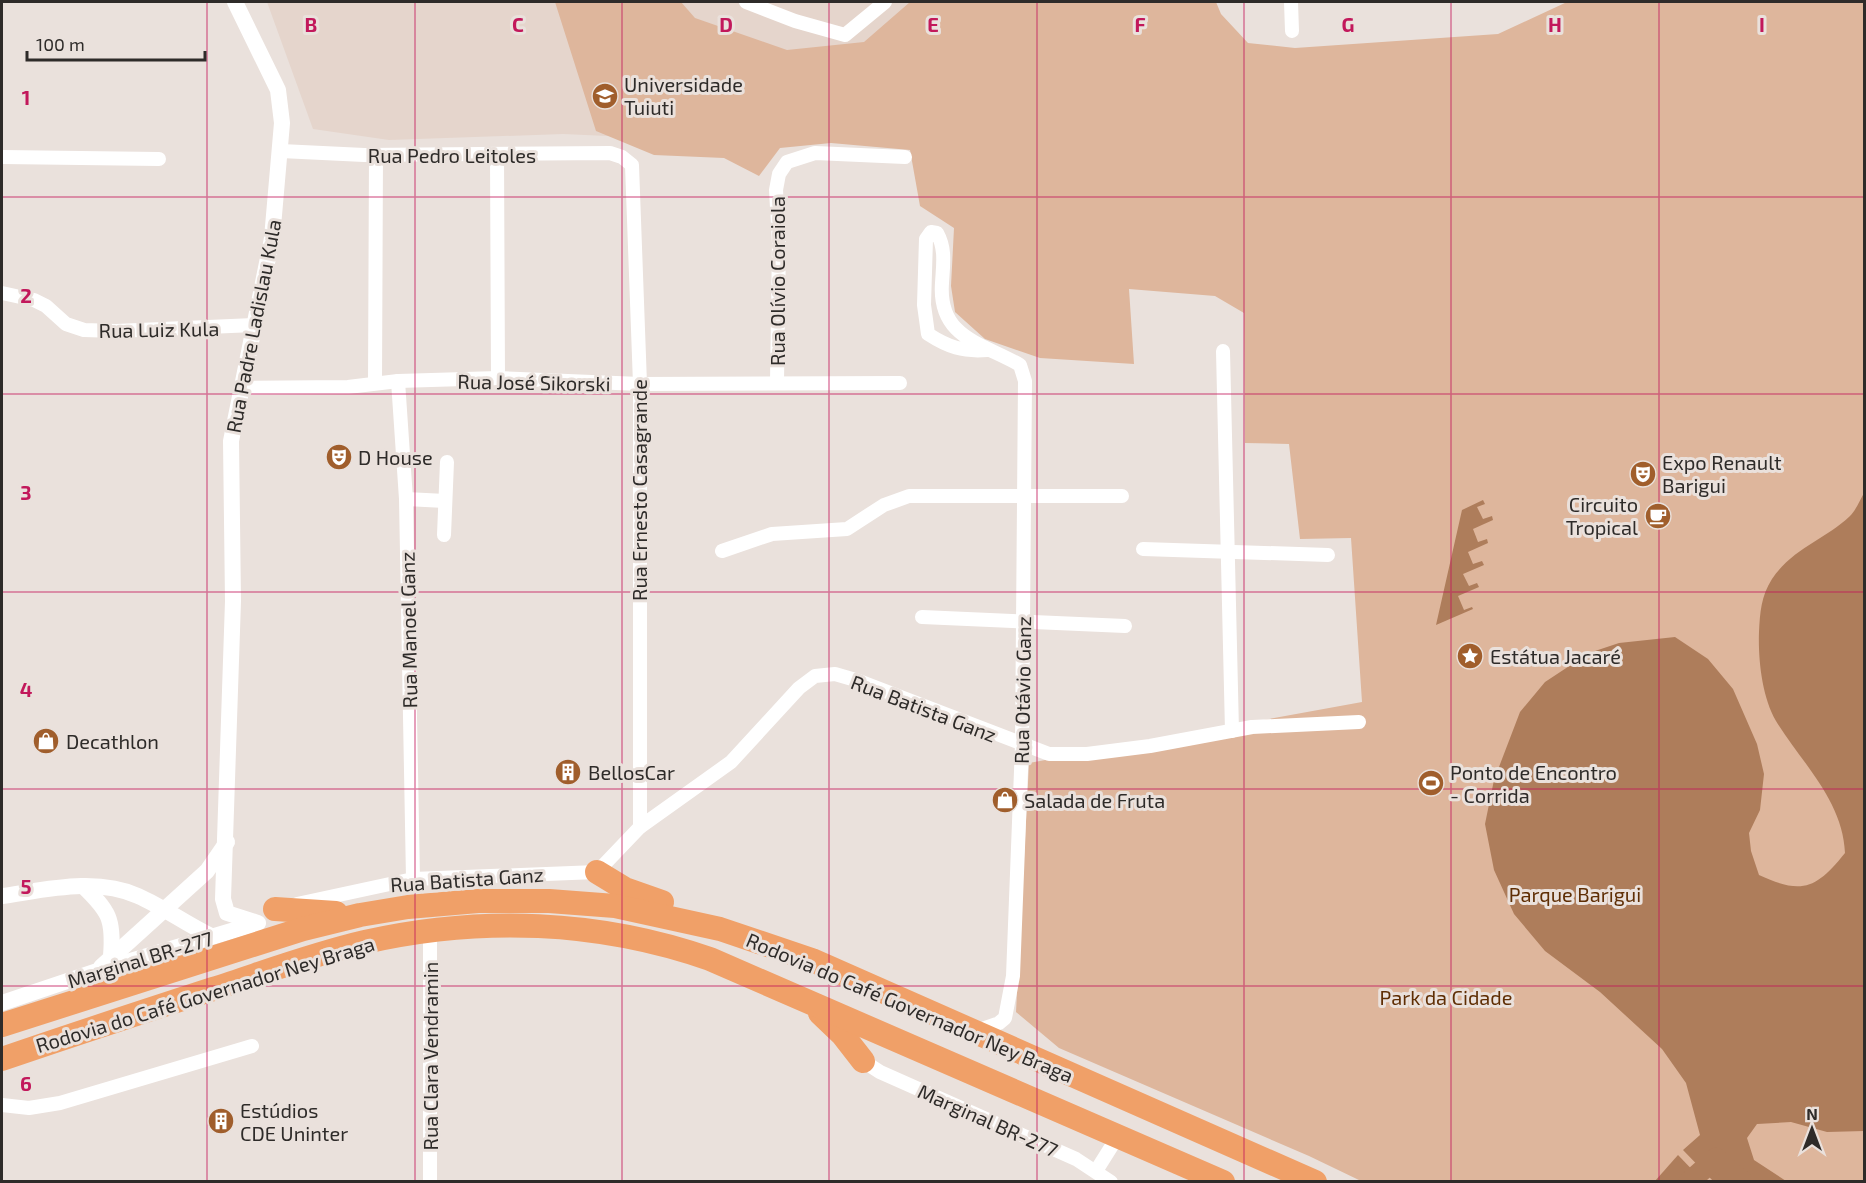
<svg xmlns="http://www.w3.org/2000/svg" width="1866" height="1183" font-family="'Exo 2',sans-serif">
  <style>
    .built { fill: #e5d5cc }
    .green { fill: #deb69c }
    .water { fill: #ae7d5b }
    .lines { fill: none; stroke-linecap: round; stroke-linejoin: round }
    .river { stroke: #ae7d5b; stroke-width: 21 }
    .minor { stroke: #fff; stroke-width: 14 }
    .tertiary { stroke: #fff; stroke-width: 16 }
    .motorway { stroke: #f0a068; stroke-width: 24 }
    .grid { fill: none; stroke: #c2185b; stroke-width: 1.5; stroke-opacity: 0.55 }
    .labels { text-anchor: middle; dominant-baseline: central; stroke-width: 6; stroke-linejoin: round; paint-order: stroke }
    .poi-label { font-size: 20px; fill: #2e2b29; stroke: #eae1dc; text-anchor: start }
    .street-label { font-size: 20px; fill: #2e2b29; stroke: #eae1dc }
    .park-label { font-size: 20px; fill: #5f2e04; stroke: #eae1dc }
    .grid-label { font-size: 20px; text-anchor: middle; font-weight: bold; fill: #c2185b; stroke: #eae1dc; stroke-width: 6; stroke-linejoin: round; paint-order: stroke }
  </style>
  <rect width="100%" height="100%" fill="#eae1dc"/>
  <polygon class="built" points="267,2 949,2 695,140 563,134 389,140 313,129"/>
  <polygon class="green" points="555,2 681,2 695,18 787,50 864,42 910,2 1216,2 1221,14 1248,43 1295,48 1498,34 1567,2 1864,2 1864,1181 1361,1181 1309,1156 1059,1048 1016,1012 1029,763 1362,702 1351,538 1300,539 1289,444 1245,443 1244,313 1215,296 1129,289 1134,364 1040,358 985,339 955,312 951,286 954,228 920,206 910,150 831,143 780,148 759,176 724,158 654,155 596,131"/>
  <g class="water">
    <path d="M1864,493V1131L1827,1132L1791,1122L1757,1124L1747,1138L1754,1160L1786,1181H1713L1683,1150L1700,1135L1686,1083L1662,1049L1600,992L1545,951L1514,914L1494,870L1485,824L1494,780L1520,712L1545,682L1589,653L1619,643L1675,637L1708,659L1733,689L1757,744L1764,774L1760,810L1749,833L1751,851L1759,875C1802,895 1816,889 1845,853C1843,801 1802,763 1776,721C1762,697 1758,659 1759,632C1760,613 1761,596 1772,579C1794,547 1825,540 1850,516C1856,510 1860,500 1864,493Z"/>
    <polygon points="1483,500 1485,504 1477,507 1483,519 1492,516 1493,520 1473,529 1478,542 1487,539 1488,543 1468,552 1473,564 1482,561 1484,565 1463,574 1469,586 1477,583 1479,587 1458,596 1464,610 1472,607 1473,609 1436,625 1462,510"/>
    <polygon points="1678,1155 1703,1181 1655,1181"/>
  </g>
  <g class="lines">
    <polyline class="river" points="1689,1182 1716,1158 1743,1182"/>
    <g class="minor">
      <polyline points="746,2 795,21 845,35 885,2"/>
      <polyline points="1291,2 1292,31"/>
      <polyline points="281,151 364,155 610,153 622,157 632,165 640,384 640,827"/>
      <polyline points="497,155 498,378"/>
      <polyline points="2,157 159,159"/>
      <polyline points="2,293 34,300 46,306 66,324 84,330 116,331 254,325"/>
      <polyline points="1223,351 1232,731"/>
      <polyline points="398,381 406,499 413,879"/>
      <polyline points="777,382 779,243 776,190 779,174 787,162 815,153 905,157"/>
      <polyline points="375,383 376,155"/>
      <polyline points="240,388 348,387 398,381 498,378 640,384 900,383"/>
      <polyline points="406,499 445,501"/>
      <polyline points="444,535 447,462"/>
      <polyline points="1143,549 1328,555"/>
      <polyline points="722,551 772,534 847,529 884,505 909,496 1122,496"/>
      <polyline points="922,617 1125,626"/>
      <polyline points="297,904 413,879 597,872 640,827 731,762 799,688 815,676 835,674 859,681 1049,754 1087,754 1150,746 1252,727 1359,722"/>
      <polyline points="430,931 430,1182"/>
      <path d="M976,1031L999,1023L1005,1018L1013,976L1022,745L1025,381L1020,365C982,343 938,338 942,283C943,265 946,249 937,233L931,232L926,239L924,305L928,334C948,347 963,352 987,350"/>
      <polyline points="863,1061 880,1072 1076,1159 1111,1182"/>
      <polyline points="2,1105 29,1108 60,1103 252,1046"/>
      <polyline points="1096,1171 1118,1136"/>
    </g>
    <g class="tertiary">
      <polyline points="235,2 278,90 282,123 272,238 231,441 233,601 223,899 227,913 258,923"/>
      <path d="M83,886C109,911 114,919 111,956"/>
      <path d="M2,896C45,890 96,877 138,896C163,907 186,924 211,936"/>
      <polyline points="101,967 207,871 227,842"/>
      <polyline points="2,1003 97,971 255,924"/>
    </g>
    <g class="motorway">
      <polyline points="597,872 625,889 662,902"/>
      <polyline points="275,909 336,913"/>
      <polyline points="820,1013 842,1034 863,1061"/>
      <polyline points="2,1025 303,929 360,915 408,907 478,901 549,901 615,906 720,929 812,960 1315,1182"/>
      <path d="M2,1059C72,1035 142,1012 213,989C263,973 313,954 365,942C480,916 598,920 710,959L1223,1182"/>
    </g>
  </g>
  <path class="grid" d="M207,2V1182M415,2V1182M622,2V1182M829,2V1182M1037,2V1182M1244,2V1182M1451,2V1182M1659,2V1182M2,197H1864M2,394H1864M2,592H1864M2,789H1864M2,986H1864"/>
  <defs>
    <symbol id="university-disc" viewBox="-11 -11 22 22"><circle r="9.5" fill="#a05e2c" stroke="#eae1dc"/><path d="M0-5L7-2L0 1L-7-2ZM-4 1L0 2.5L4 1V4Q0 6-4 4Z" fill="#fff"/></symbol>
    <symbol id="theatre-disc" viewBox="-11 -11 22 22"><circle r="9.5" fill="#a05e2c" stroke="#eae1dc"/><path d="M-5-5.5Q0-4 5-5.5V0Q5 5 0 6Q-5 5-5 0ZM-3.3-2.5H-1v1.5H-3.3ZM1-2.5H3.3v1.5H1ZM-2.8 1Q0 5.5 2.8 1Z" fill="#fff"/></symbol>
    <symbol id="cafe-disc" viewBox="-11 -11 22 22"><circle r="9.5" fill="#a05e2c" stroke="#eae1dc"/><path d="M-5.5-4.5H6V0H3Q3 3.5 0 3.5H-2.5Q-5.5 3.5-5.5 0ZM3-3.2v2h1.7v-2ZM-6 4.5H4V6H-6Z" fill="#fff"/></symbol>
    <symbol id="sight-disc" viewBox="-11 -11 22 22"><circle r="9.5" fill="#a05e2c" stroke="#eae1dc"/><path d="M0-6L1.8-2.2L6-1.7L2.9 1.2L3.7 5.4L0 3.3L-3.7 5.4L-2.9 1.2L-6-1.7L-1.8-2.2Z" fill="#fff"/></symbol>
    <symbol id="shop-disc" viewBox="-11 -11 22 22"><circle r="9.5" fill="#a05e2c" stroke="#eae1dc"/><path d="M-5-2.5h2.3a2.7 3.5 0 0 1 5.4 0H5L5.5 6h-11ZM-1.5-2.5h3a1.5 2.3 0 0 0-3 0Z" fill="#fff"/></symbol>
    <symbol id="building-disc" viewBox="-11 -11 22 22"><circle r="9.5" fill="#a05e2c" stroke="#eae1dc"/><path d="M-4-6H4V6H1V3H-1V6H-4ZM-2.5-4.3h1.7v1.8h-1.7ZM.8-4.3h1.7v1.8H.8ZM-2.5-1h1.7V.8h-1.7ZM.8-1h1.7V.8H.8Z" fill="#fff"/></symbol>
    <symbol id="stadium-disc" viewBox="-11 -11 22 22"><circle r="9.5" fill="#a05e2c" stroke="#eae1dc"/><path d="M0-5a6.5 5 0 1 0 0 10a6.5 5 0 1 0 0-10ZM-3.5-1.8h7v3.6h-7Z" fill="#fff"/></symbol>
  </defs>
  <g fill-rule="evenodd">
    <use href="#university-disc" x="590" y="81" width="30" height="30"/>
    <use href="#theatre-disc" x="324" y="442" width="30" height="30"/>
    <use href="#theatre-disc" x="1628" y="459" width="30" height="30"/>
    <use href="#cafe-disc" x="1643" y="501" width="30" height="30"/>
    <use href="#sight-disc" x="1455" y="641" width="30" height="30"/>
    <use href="#shop-disc" x="31" y="726" width="30" height="30"/>
    <use href="#building-disc" x="553" y="757" width="30" height="30"/>
    <use href="#stadium-disc" x="1416" y="768" width="30" height="30"/>
    <use href="#shop-disc" x="990" y="785" width="30" height="30"/>
    <use href="#building-disc" x="206" y="1106" width="30" height="30"/>
  </g>
  <g class="labels">
    <g class="poi-label">
      <text x="624" y="84">Universidade<tspan x="624" dy="23">Tuiuti</tspan></text>
      <text x="358" y="457">D House</text>
      <text x="1662" y="462">Expo Renault<tspan x="1662" dy="23">Barigui</tspan></text>
      <text x="1638" y="504" text-anchor="end">Circuito<tspan x="1638" dy="23">Tropical</tspan></text>
      <text x="1490" y="656">Estátua Jacaré</text>
      <text x="66" y="741">Decathlon</text>
      <text x="588" y="772">BellosCar</text>
      <text x="1450" y="772">Ponto de Encontro<tspan x="1450" dy="23">- Corrida</tspan></text>
      <text x="1024" y="800">Salada de Fruta</text>
      <text x="240" y="1110">Estúdios<tspan x="240" dy="23">CDE Uninter</tspan></text>
    </g>
    <g class="street-label">
      <text x="452" y="155">Rua Pedro Leitoles</text>
      <text transform="translate(777 281) rotate(-90)">Rua Olívio Coraiola</text>
      <text transform="translate(253 326) rotate(-79)">Rua Padre Ladislau Kula</text>
      <text transform="translate(159 329) rotate(-1)">Rua Luiz Kula</text>
      <text transform="translate(534 382) rotate(1)">Rua José Sikorski</text>
      <text transform="translate(639 490) rotate(-90)">Rua Ernesto Casagrande</text>
      <text transform="translate(408 630) rotate(-91)">Rua Manoel Ganz</text>
      <text transform="translate(1022 690) rotate(-89)">Rua Otávio Ganz</text>
      <text transform="translate(924 708) rotate(21)">Rua Batista Ganz</text>
      <text transform="translate(467 879) rotate(-4)">Rua Batista Ganz</text>
      <text transform="translate(140 959) rotate(-17)">Marginal BR-277</text>
      <text transform="translate(205 994) rotate(-17)">Rodovia do Café Governador Ney Braga</text>
      <text transform="translate(910 1007) rotate(23)">Rodovia do Café Governador Ney Braga</text>
      <text transform="translate(430 1056) rotate(-90)">Rua Clara Vendramin</text>
      <text transform="translate(988 1120) rotate(24)">Marginal BR-277</text>
    </g>
    <g class="park-label">
      <text x="1575" y="894">Parque Barigui</text>
      <text x="1446" y="997">Park da Cidade</text>
    </g>
  </g>
  <g class="grid-label">
    <text x="311" y="32">B</text>
    <text x="518" y="32">C</text>
    <text x="726" y="32">D</text>
    <text x="933" y="32">E</text>
    <text x="1140" y="32">F</text>
    <text x="1348" y="32">G</text>
    <text x="1555" y="32">H</text>
    <text x="1762" y="32">I</text>
    <text x="26" y="105">1</text>
    <text x="26" y="303">2</text>
    <text x="26" y="500">3</text>
    <text x="26" y="697">4</text>
    <text x="26" y="894">5</text>
    <text x="26" y="1091">6</text>
  </g>
  <rect width="1866" height="1183" fill="none" stroke="#2e2b29" stroke-width="6"/>
  <g transform="translate(1812 1129)" stroke="#eae1dc" stroke-width="4.5" paint-order="stroke">
  <path d="M0-4.5L10 22L0 15L-10 22Z" fill="#2e2b29"/>
  <text y="-9" font-size="16" font-weight="bold" text-anchor="middle" fill="#2e2b29">N</text>
  </g>
  <path d="M27 51v9h178v-9" fill="none" stroke="#2e2b29" stroke-width="3"/>
  <text x="36" y="51" font-size="18" fill="#2e2b29" stroke="#eae1dc" stroke-width="4.5" paint-order="stroke">100 m</text>
</svg>
